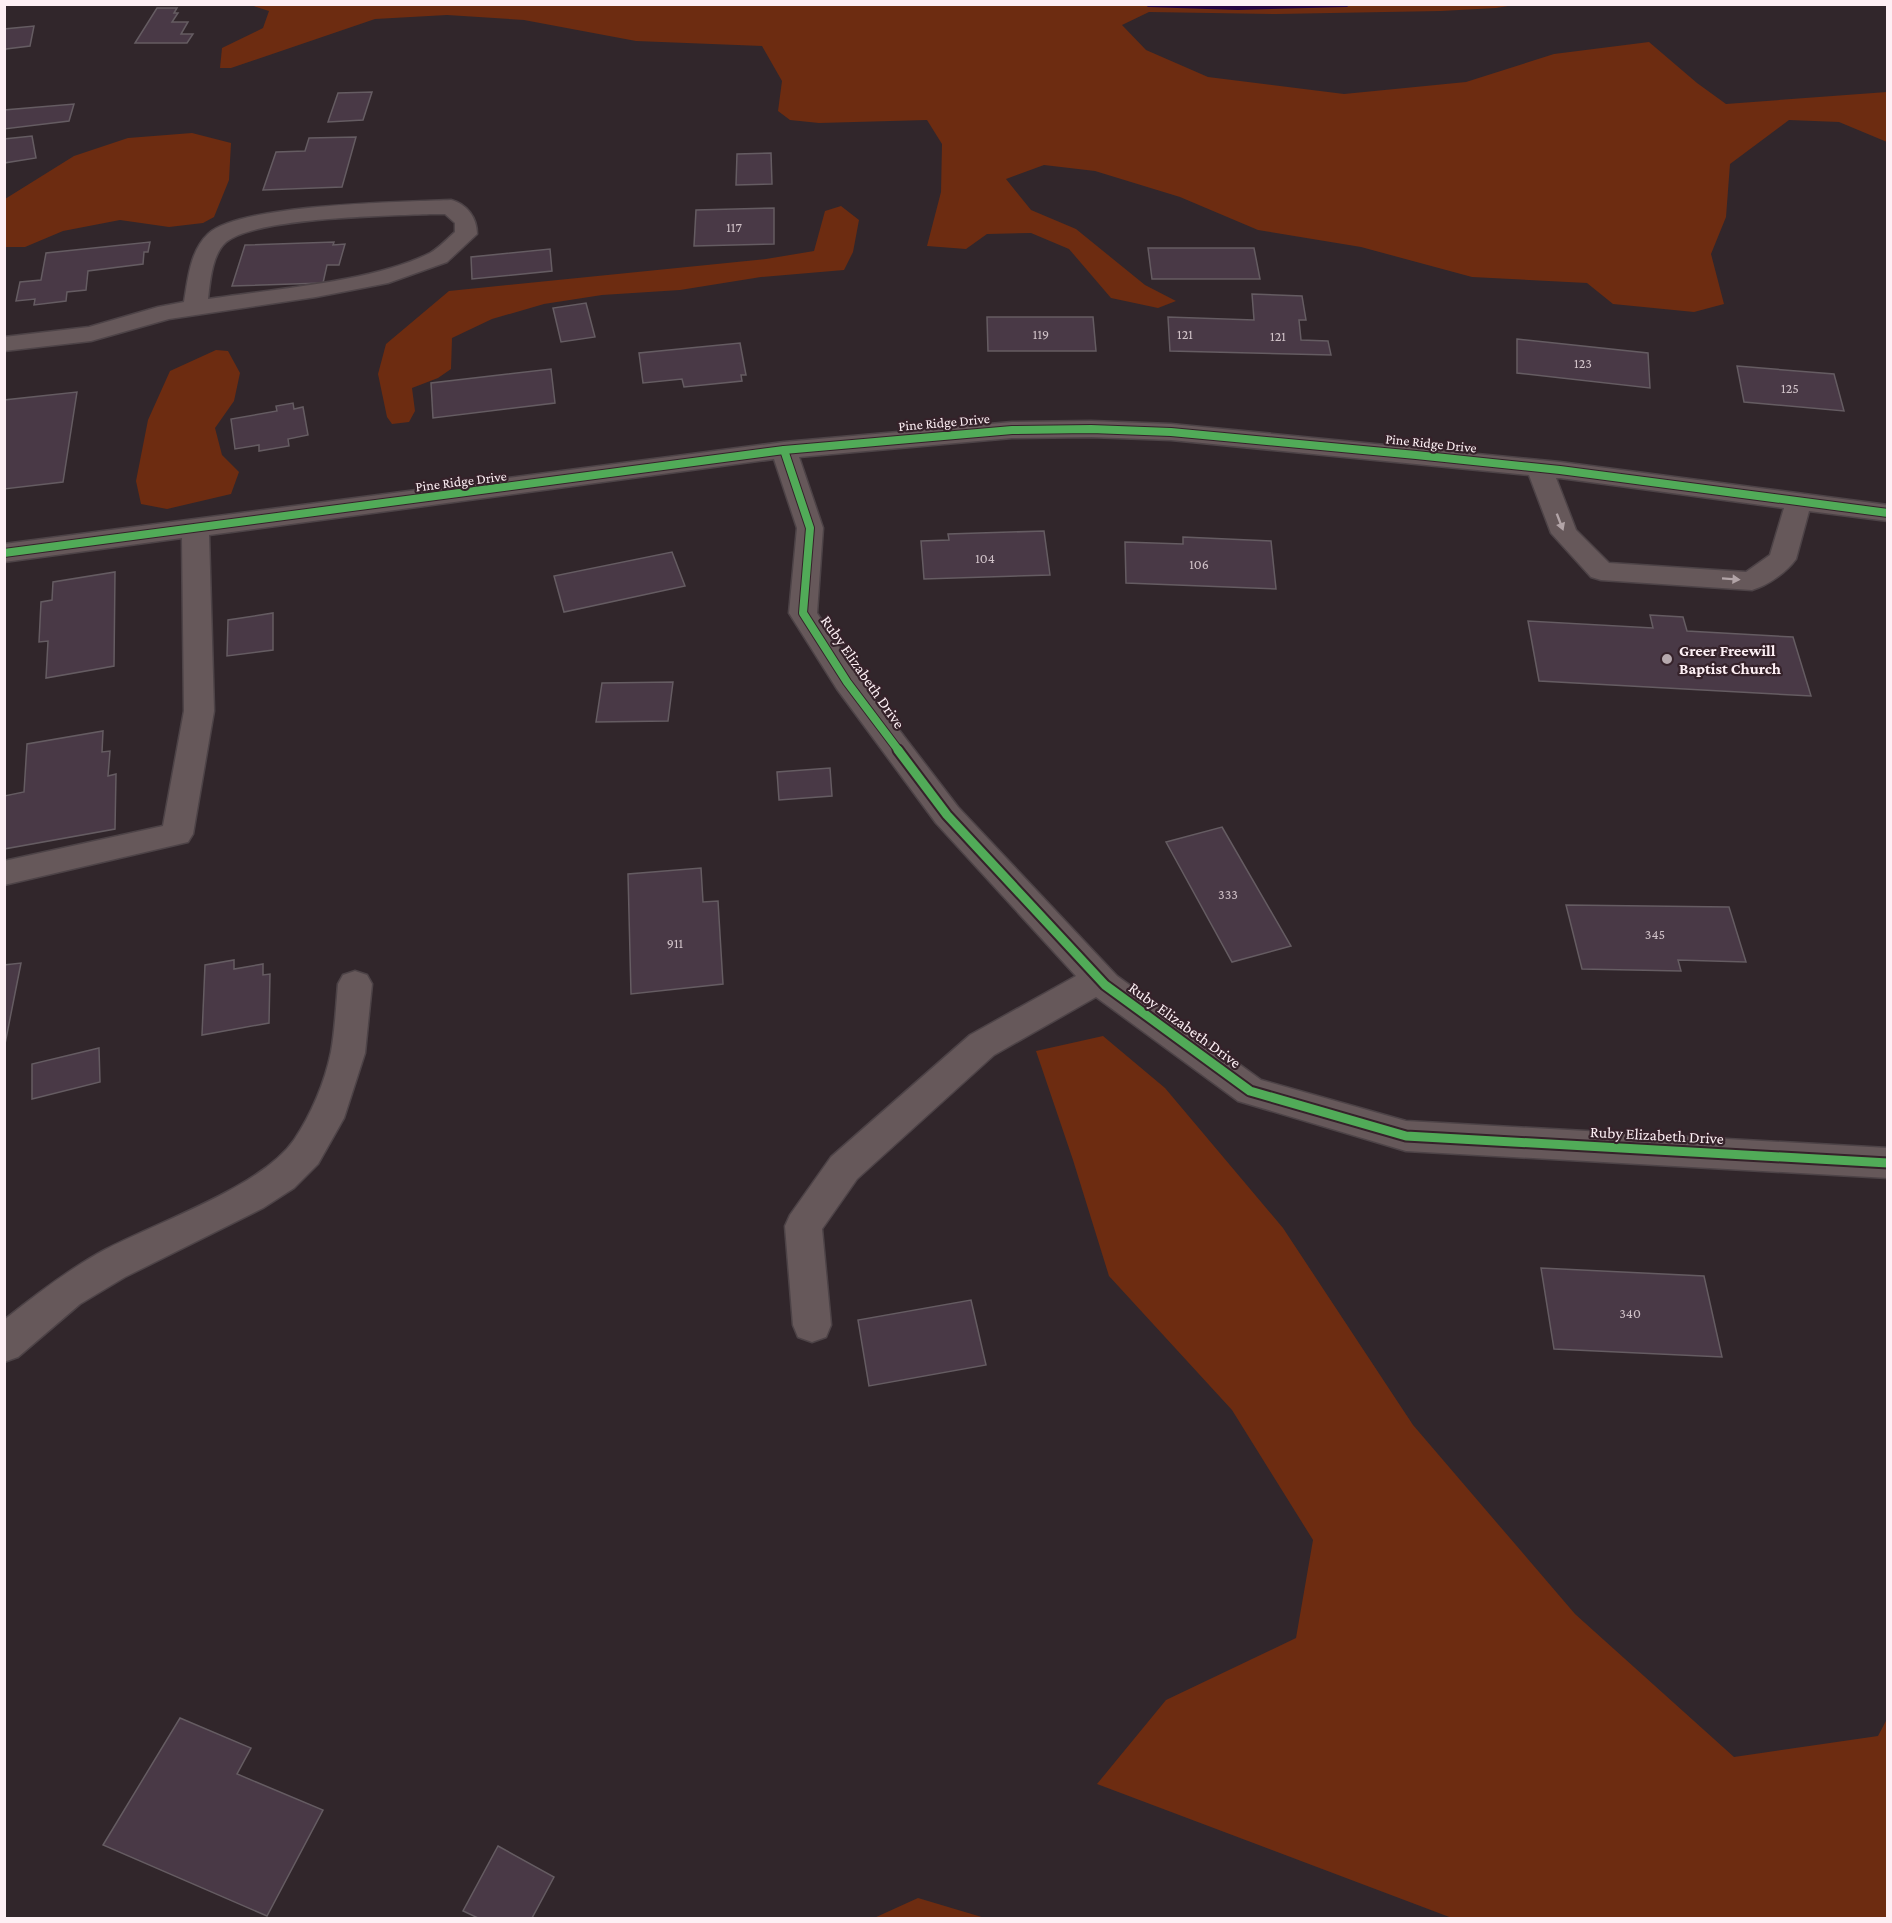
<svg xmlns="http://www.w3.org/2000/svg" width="1892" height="1923" font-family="'Crimson Pro',serif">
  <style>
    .green { fill: #6d2c11 }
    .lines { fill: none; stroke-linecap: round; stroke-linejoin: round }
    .stream { fill: #260442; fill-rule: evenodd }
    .building { fill: #493946; stroke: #655c62; stroke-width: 1.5 }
    .minor-casing { stroke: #4d4347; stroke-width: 3 }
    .minor { fill: #66585a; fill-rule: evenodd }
    .cycleway-far1-casing { stroke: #35222a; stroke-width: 10 }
    .cycleway-casing { stroke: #35222a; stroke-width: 13 }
    .cycleway-far1 { stroke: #51ab58; stroke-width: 8 }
    .cycleway { stroke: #51ab58; stroke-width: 9 }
    .oneway { fill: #b2a4a7 }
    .poi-dot { fill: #b6a9ae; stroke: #35222a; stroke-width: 2 }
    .labels { text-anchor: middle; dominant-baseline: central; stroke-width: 4.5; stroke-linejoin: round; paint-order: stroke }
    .number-label { font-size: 14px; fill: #d0c2c8 }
    .far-street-label { font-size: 14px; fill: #fdeff4; stroke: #35222a }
    .poi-label { font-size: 16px; font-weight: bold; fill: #fdeff4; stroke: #35222a; text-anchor: start }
    .street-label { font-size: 16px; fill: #fdeff4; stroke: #35222a }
  </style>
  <rect width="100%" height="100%" fill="#31262b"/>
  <g class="green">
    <polygon points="247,4 1514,5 1496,8 1441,11 1277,14 1149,12 1122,25 1146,50 1208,77 1344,94 1466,82 1554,54 1649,42 1697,83 1726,104 1887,92 1887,142 1839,122 1789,120 1730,164 1726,217 1711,254 1724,304 1694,312 1613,304 1587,283 1472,277 1361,247 1258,230 1180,197 1095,171 1044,165 1006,179 1031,210 1076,229 1145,285 1176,301 1158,308 1111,298 1069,249 1031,233 987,234 966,249 927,246 941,192 942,144 927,120 819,123 790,120 778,111 782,81 762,46 636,41 524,20 447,15 375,19 231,68 220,68 222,48 263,28 269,11"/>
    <polygon points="192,133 231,143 229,180 214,217 203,223 169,227 120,220 63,231 25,247 5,247 5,199 74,156 128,138"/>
    <polygon points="841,206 859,220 853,252 844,270 761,277 680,290 602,295 544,304 492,319 452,338 451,369 438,378 412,388 415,411 409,422 392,424 387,417 378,374 386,344 449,291 766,259 814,251 825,211"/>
    <polygon points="216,350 228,351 240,373 234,401 215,428 222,455 239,472 231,494 167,509 141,504 136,481 148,420 170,371"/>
    <polygon points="1103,1036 1165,1088 1283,1228 1413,1425 1575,1614 1734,1757 1878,1736 1887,1719 1887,1918 1452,1918 1097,1784 1166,1700 1296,1638 1313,1540 1232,1410 1109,1276 1073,1160 1036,1051"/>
    <polygon points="918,1898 985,1918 874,1918"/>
  </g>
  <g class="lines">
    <polygon class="stream" points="1144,4 1351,4 1347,7 1238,10 1148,7"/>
  </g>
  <g class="building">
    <polygon points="157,8 177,8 174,13 178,13 172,22 188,22 181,34 193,34 187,43 135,43"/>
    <polygon points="34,26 30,46 6,49 4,53 4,29"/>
    <polygon points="372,92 363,120 328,122 338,93"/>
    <polygon points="74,104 69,121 4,129 4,110"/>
    <polygon points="32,136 36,158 4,163 4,139"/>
    <polygon points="356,137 342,187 263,190 276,152 305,151 309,138"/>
    <polygon points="771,153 772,184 736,185 737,154"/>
    <polygon points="774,208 774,244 694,246 696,210"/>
    <polygon points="150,242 148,252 144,252 143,264 88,271 86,290 67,292 66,301 34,305 35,299 16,301 20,282 41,280 46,253"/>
    <polygon points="334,242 333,245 345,244 339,265 327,265 323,283 232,286 245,245"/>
    <polygon points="1148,248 1254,248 1260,279 1152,279"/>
    <polygon points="550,249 552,271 472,279 471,257"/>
    <polygon points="1252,294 1302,296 1306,320 1299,320 1301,340 1328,341 1331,355 1170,351 1168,317 1254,320"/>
    <polygon points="586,303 595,337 561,342 553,308"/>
    <polygon points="987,317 1093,317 1096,351 988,351"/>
    <polygon points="1517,339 1648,353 1650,388 1517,373"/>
    <polygon points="740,343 746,375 741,375 742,381 684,387 682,379 643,383 639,353"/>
    <polygon points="1737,366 1834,374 1844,411 1744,402"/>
    <polygon points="551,369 555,403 433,418 431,383"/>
    <polygon points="77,392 63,482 4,489 4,400"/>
    <polygon points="293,403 294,409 303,407 308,435 288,439 289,446 259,451 259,445 235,449 231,419 277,411 276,406"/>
    <polygon points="1044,531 1050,575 924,579 921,541 949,540 948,534"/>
    <polygon points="1183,537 1271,541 1276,589 1126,583 1125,542 1183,544"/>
    <polygon points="672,552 685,586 564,612 554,576"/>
    <polygon points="115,572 114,666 46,678 48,641 39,642 41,602 52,600 53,582"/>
    <polygon points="273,613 273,650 227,656 228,620"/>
    <polygon points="1650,615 1683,617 1687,631 1793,637 1811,696 1539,681 1528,621 1653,628"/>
    <polygon points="673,682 668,721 596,722 602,683"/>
    <polygon points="103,731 102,752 110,751 108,776 116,774 115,829 4,849 4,796 24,792 27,744"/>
    <polygon points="830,768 832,796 779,800 777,772"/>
    <polygon points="1222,827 1291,946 1232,962 1166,842"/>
    <polygon points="701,868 703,902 718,901 723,984 631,994 628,874"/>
    <polygon points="1566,905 1729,907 1746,962 1678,960 1681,971 1582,969"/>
    <polygon points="234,960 234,969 263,964 263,975 270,974 269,1023 202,1035 205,965"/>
    <polygon points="21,963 4,1049 4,965"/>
    <polygon points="99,1048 100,1082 32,1099 32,1064"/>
    <polygon points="1541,1268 1704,1276 1722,1357 1554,1349"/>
    <polygon points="971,1300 986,1365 869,1386 858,1320"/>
    <polygon points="180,1718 251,1748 237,1774 323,1810 267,1916 103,1845"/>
    <polygon points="498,1846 554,1877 532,1918 478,1918 463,1911"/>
  </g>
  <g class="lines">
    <defs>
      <g id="minor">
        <path d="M451,200C467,204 477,218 477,234L447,262L388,283L316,297L169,319L91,341L4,351V337L89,327L158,307L184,302C188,279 190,251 208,234C240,204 403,202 451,200ZM430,214H445L455,223V232C447,239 439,248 430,253C373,282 273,289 208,299C210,282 212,254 226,242C257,217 387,216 430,214Z"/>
        <path d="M1091,421L1171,424L1560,462L1888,505V521L1809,511L1796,559C1787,572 1767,586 1752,590L1601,580L1591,577L1551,533L1529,475L1171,440L1091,437L1012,438L799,457L823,528L817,613L857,675L958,807L1117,976L1261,1080L1406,1121L1888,1148V1178L1406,1151L1238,1101L1096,997L994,1055L857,1179L822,1229L831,1325L826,1337L812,1342L798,1337L793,1325L785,1226L790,1215L831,1157L970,1035L1076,976L936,823L837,689L789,613L797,528L774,459L209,535L214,711L193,834L188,842L4,885V861L163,826L184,711L182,538L4,562V544L784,442L1012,422ZM1556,478H1560L1784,508L1770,555L1746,572L1609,563L1576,530Z"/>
        <path d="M355,971L367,975L372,984L365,1053L344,1118L318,1164L294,1188L263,1208L125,1277L80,1304L18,1357L4,1362V1320C34,1296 64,1273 97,1254C151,1224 260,1189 294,1140C311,1115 325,1082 331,1052C335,1030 336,1006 338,984L343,975Z"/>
      </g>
    </defs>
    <use href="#minor" class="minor-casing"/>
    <use href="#minor" class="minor"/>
    <defs>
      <g id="cycleway-far1">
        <polyline points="784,450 810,528 803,613 847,682 899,751"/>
        <polyline points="4,553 784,450 1012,430 1091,429 1171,432 1416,455 1560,470 1888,513"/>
      </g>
      <polyline id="cycleway" points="898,750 947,815 1105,985 1250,1091 1406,1136 1888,1163"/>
    </defs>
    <use href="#cycleway-far1" class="cycleway-far1-casing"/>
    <use href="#cycleway" class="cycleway-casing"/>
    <use href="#cycleway-far1" class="cycleway-far1"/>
    <use href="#cycleway" class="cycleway"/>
  </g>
  <defs><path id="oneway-solid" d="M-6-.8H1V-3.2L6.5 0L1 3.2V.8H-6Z" transform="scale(1.5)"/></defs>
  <g class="oneway">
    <use href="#oneway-solid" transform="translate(1560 522) rotate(69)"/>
    <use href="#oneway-solid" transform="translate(1731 579) rotate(4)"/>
  </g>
  <circle class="poi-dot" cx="1667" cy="659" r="6"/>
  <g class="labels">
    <g class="number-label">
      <text x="734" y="227">117</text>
      <text x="1041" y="334">119</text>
      <text x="1185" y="334">121</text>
      <text x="1278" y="336">121</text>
      <text x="1583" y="363">123</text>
      <text x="1790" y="388">125</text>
      <text x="985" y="558">104</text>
      <text x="1199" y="564">106</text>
      <text x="1228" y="894">333</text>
      <text x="1655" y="934">345</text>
      <text x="675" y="943">911</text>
      <text x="1630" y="1313">340</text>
    </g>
    <g class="far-street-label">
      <text transform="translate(944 422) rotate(-5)">Pine Ridge Drive</text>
      <text transform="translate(1431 443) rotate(6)">Pine Ridge Drive</text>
      <text transform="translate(461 481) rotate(-7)">Pine Ridge Drive</text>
    </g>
    <g class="poi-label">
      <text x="1679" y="650">Greer Freewill<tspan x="1679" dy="18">Baptist Church</tspan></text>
    </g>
    <g class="street-label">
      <text transform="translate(863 672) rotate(55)">Ruby Elizabeth Drive</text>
      <text transform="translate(1185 1025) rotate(36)">Ruby Elizabeth Drive</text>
      <text transform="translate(1657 1135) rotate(3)">Ruby Elizabeth Drive</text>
    </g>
  </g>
  <rect width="1892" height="1923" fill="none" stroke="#fdeff4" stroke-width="12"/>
</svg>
